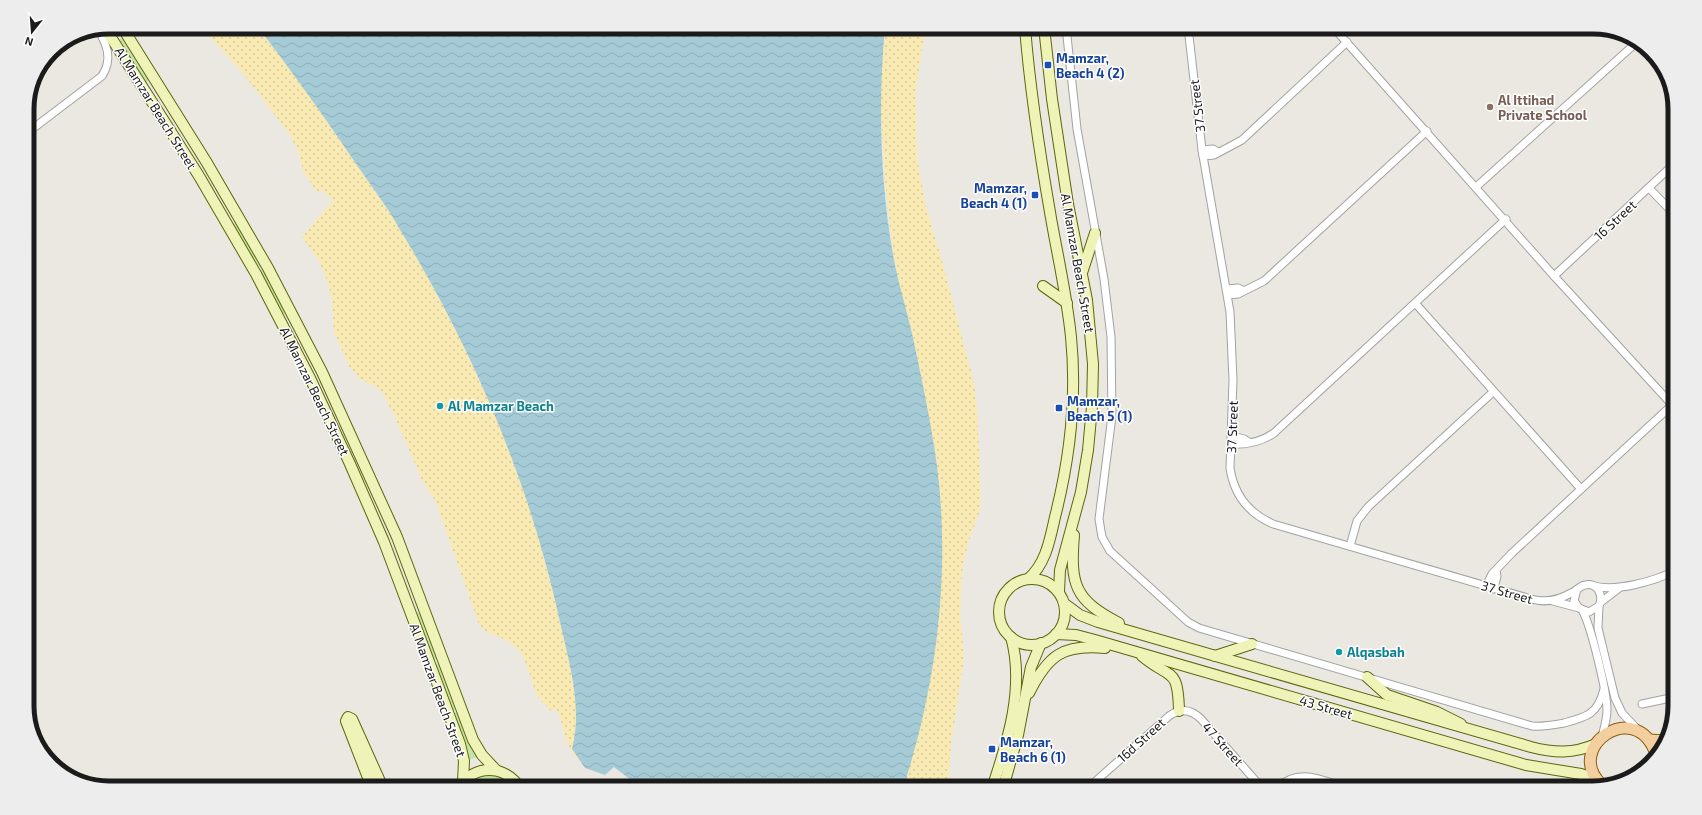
<svg xmlns="http://www.w3.org/2000/svg" width="1702" height="815" font-family="'Exo 2',sans-serif">
  <style>
    .sand { fill: url(#sand-dots) }
    .garden { fill: #c6e2aa }
    .water { fill: url(#water-waves) }
    .lines { fill: none; stroke-linecap: round; stroke-linejoin: round }
    .street-casing { stroke: #a2a2a2; stroke-width: 9 }
    .secondary-casing { stroke: #5c660d; stroke-width: 12 }
    .primary-casing { stroke: #855d0c; stroke-width: 13 }
    .street { stroke: #fff; stroke-width: 7 }
    .secondary { stroke: #f0f3b7; stroke-width: 10 }
    .primary { stroke: #f3ce9e; stroke-width: 11 }
    .transit-dot { fill: #1a4fb4; stroke: #fff; stroke-width: 1.5 }
    .education-dot { fill: #8d6e63; stroke: #fff; stroke-width: 1.5 }
    .culture-dot { fill: #0f9aa8; stroke: #fff; stroke-width: 1.5 }
    .labels { text-anchor: middle; dominant-baseline: central; stroke-width: 3; stroke-linejoin: round; paint-order: stroke }
    .transit-label { font-size: 13px; font-weight: bold; fill: #164399; stroke: #fff; text-anchor: start }
    .education-label { font-size: 13px; font-weight: bold; fill: #785e54; stroke: #fff; text-anchor: start }
    .street-label { font-size: 13px; fill: #1b1b1b; stroke: #fff }
    .culture-label { font-size: 13px; font-weight: bold; fill: #0d838f; stroke: #fff; text-anchor: start }
    .rim { fill: none; stroke: #1b1b1b; stroke-width: 5 }
  </style>
  <defs>
    <pattern id="sand-dots" width="8" height="8" patternUnits="userSpaceOnUse"><rect width="8" height="8" fill="#f8eab2"/><path d="M2 2h.1M6 6h.1" fill="none" stroke="#d4c898" stroke-width="1.8" stroke-linecap="round"/></pattern>
    <pattern id="water-waves" width="16" height="10" patternUnits="userSpaceOnUse"><rect width="16" height="10" fill="#a4cbd6"/><path d="M0 5q4-4 8 0t8 0" fill="none" stroke="#8daeb7"/></pattern>
  </defs>
  <rect width="100%" height="100%" fill="#ebe8e1"/>
  <g class="sand">
    <path d="M201,27H258C294,74 328,122 361,171C374,190 388,208 399,228C473,349 530,483 560,622C569,662 583,708 572,749L582,762C565,752 565,727 557,710L551,711L537,696L526,663L519,650L506,640L485,631L478,622L436,502L421,478L396,419L383,393L377,387L360,379L349,366L334,332L332,299L327,280L319,261L302,237L333,200L321,190L317,192L303,171L299,153L290,135L242,72Z"/>
    <polygon points="885,27 925,27 916,90 917,157 926,207 941,257 974,383 977,408 981,502 979,513 968,543 962,571 960,613 964,658 951,744 948,788 903,788 924,713 936,640 941,578 941,517 935,453 913,336 901,292 893,253 885,180 880,98"/>
  </g>
  <g class="garden">
    <polygon points="123,37 150,79 146,82 119,40"/>
    <polygon points="236,222 262,265 258,267 233,224"/>
    <polygon points="264,269 287,312 283,314 260,271"/>
    <polygon points="421,611 439,658 434,660 417,613"/>
    <polygon points="440,662 457,709 453,710 436,664"/>
    <polygon points="458,712 477,757 469,760 467,748 454,713"/>
    <path d="M485,775C496,775 507,778 513,788H465L475,778Z"/>
  </g>
  <path class="water" d="M258,27H885C878,102 880,180 893,255C898,283 907,310 913,338C921,375 929,413 935,452C952,563 938,682 903,788H635L636,784L614,767L605,775L585,768L572,749C583,708 569,662 560,622C530,483 473,349 399,228C388,208 374,190 361,171C328,122 294,74 258,27Z"/>
  <g class="lines">
    <defs>
      <g id="street">
        <path d="M1066,27L1077,129L1104,279L1111,337L1112,416L1099,519L1102,537L1110,551L1188,622L1199,628L1532,726C1543,727 1553,725 1564,723C1587,717 1598,714 1604,689"/>
        <path d="M1188,27L1202,150L1230,312L1233,380L1230,468C1234,495 1248,513 1273,524L1531,599C1545,603 1559,600 1571,593C1576,591 1580,586 1585,585C1597,582 1604,595 1599,606L1589,612L1579,608L1574,601L1577,589"/>
        <polyline points="1333,27 1554,276 1675,408"/>
        <path d="M27,133L102,76C113,59 107,45 98,29"/>
        <polyline points="1202,150 1213,149 1218,152"/>
        <polyline points="1203,156 1214,155 1242,140 1347,42"/>
        <polyline points="1476,187 1637,42"/>
        <polyline points="1649,188 1675,215"/>
        <polyline points="1554,276 1675,163"/>
        <polyline points="1227,289 1238,288 1242,290"/>
        <polyline points="1228,295 1238,294 1264,281 1427,131"/>
        <polyline points="1415,303 1581,489"/>
        <polyline points="1232,436 1244,439 1249,442"/>
        <path d="M1231,444C1246,445 1261,442 1274,433L1506,219"/>
        <polyline points="1350,546 1357,521 1368,507 1493,392"/>
        <polyline points="1486,586 1492,574 1512,553 1672,405"/>
        <path d="M1594,586C1617,592 1654,581 1675,571"/>
        <polyline points="1494,589 1497,576 1496,571"/>
        <polyline points="1553,601 1579,608"/>
        <polyline points="1601,602 1618,589"/>
        <polyline points="1599,606 1598,628 1615,698 1622,713 1638,730"/>
        <path d="M1582,610C1591,625 1607,692 1607,710C1607,719 1604,728 1602,737"/>
        <polyline points="1642,704 1675,697"/>
        <path d="M1088,788L1169,716C1180,708 1191,709 1201,719L1262,788"/>
        <path d="M1276,788C1300,767 1321,780 1347,788"/>
      </g>
      <g id="secondary">
        <polyline points="122,27 207,163 268,268 322,372 397,537 473,740 482,755 496,770"/>
        <path d="M1025,27C1030,91 1040,155 1051,218C1058,258 1067,297 1071,337C1077,397 1070,458 1055,517C1050,539 1046,564 1028,579"/>
        <polyline points="1044,27 1052,99 1068,204 1087,300 1093,364 1092,407 1088,450 1081,492 1060,570 1059,592"/>
        <polyline points="105,28 199,176 256,274 310,378 350,464 384,542 460,744 464,761 463,781"/>
        <polyline points="1082,273 1095,233"/>
        <polyline points="1043,286 1067,303"/>
        <path d="M1074,535C1070,584 1074,600 1119,623"/>
        <circle cx="1032" cy="612" r="33"/>
        <path d="M1065,604L1080,615L1098,622L1531,747C1554,753 1573,754 1596,744"/>
        <polyline points="1056,634 1076,635 1095,640 1526,765 1581,774 1596,779"/>
        <path d="M1142,656C1170,680 1178,665 1179,711"/>
        <polyline points="1215,656 1252,644"/>
        <polyline points="1367,677 1387,695 1437,712 1461,724"/>
        <path d="M1029,693C1048,655 1063,644 1105,648"/>
        <polyline points="372,788 346,721 348,717 352,719 383,788"/>
        <path d="M458,788C474,764 505,764 520,788"/>
        <path d="M992,788C1008,741 1025,687 1011,637"/>
        <polyline points="1003,788 1018,735 1031,667 1041,643"/>
      </g>
      <g id="primary">
        <polyline points="1649,740 1667,741"/>
        <path d="M1602,785C1562,748 1636,696 1656,754"/>
      </g>
    </defs>
    <use href="#street" class="street-casing"/>
    <use href="#secondary" class="secondary-casing"/>
    <use href="#primary" class="primary-casing"/>
    <use href="#street" class="street"/>
    <use href="#secondary" class="secondary"/>
    <use href="#primary" class="primary"/>
  </g>
  <g class="transit-dot">
    <rect x="1044" y="61" width="8" height="8" rx="2"/>
    <rect x="1031" y="191" width="8" height="8" rx="2"/>
    <rect x="1055" y="404" width="8" height="8" rx="2"/>
    <rect x="988" y="745" width="8" height="8" rx="2"/>
  </g>
  <circle class="education-dot" cx="1490" cy="107" r="4"/>
  <g class="culture-dot">
    <circle cx="440" cy="406" r="4"/>
    <circle cx="1339" cy="652" r="4"/>
  </g>
  <g class="labels">
    <g class="transit-label">
      <text x="1056" y="58">Mamzar,<tspan x="1056" dy="15">Beach 4 (2)</tspan></text>
      <text x="1027" y="188" text-anchor="end">Mamzar,<tspan x="1027" dy="15">Beach 4 (1)</tspan></text>
      <text x="1067" y="401">Mamzar,<tspan x="1067" dy="15">Beach 5 (1)</tspan></text>
      <text x="1000" y="742">Mamzar,<tspan x="1000" dy="15">Beach 6 (1)</tspan></text>
    </g>
    <g class="education-label">
      <text x="1498" y="100">Al Ittihad<tspan x="1498" dy="15">Private School</tspan></text>
    </g>
    <g class="street-label">
      <text transform="translate(1197 106) rotate(-97)">37 Street</text>
      <text transform="translate(156 108) rotate(58)">Al Mamzar Beach Street</text>
      <text transform="translate(1615 220) rotate(-43)">16 Street</text>
      <text transform="translate(1078 263) rotate(80)">Al Mamzar Beach Street</text>
      <text transform="translate(315 391) rotate(64)">Al Mamzar Beach Street</text>
      <text transform="translate(1232 427) rotate(-88)">37 Street</text>
      <text transform="translate(1507 592) rotate(16)">37 Street</text>
      <text transform="translate(438 690) rotate(70)">Al Mamzar Beach Street</text>
      <text transform="translate(1326 707) rotate(16)">43 Street</text>
      <text transform="translate(1141 740) rotate(-42)">16d Street</text>
      <text transform="translate(1223 744) rotate(48)">47 Street</text>
    </g>
    <g class="culture-label">
      <text x="448" y="406">Al Mamzar Beach</text>
      <text x="1347" y="652">Alqasbah</text>
    </g>
  </g>
  <path d="M0 0H1702V815H0ZM109 34H1593A75 75 0 0 1 1668 109V706A75 75 0 0 1 1593 781H109A75 75 0 0 1 34 706V109A75 75 0 0 1 109 34Z" fill="#ededed" fill-rule="evenodd"/>
  <path class="rim" d="M109 34H1593A75 75 0 0 1 1668 109V706A75 75 0 0 1 1593 781H109A75 75 0 0 1 34 706V109A75 75 0 0 1 109 34Z"/>
  <g transform="translate(32 32) rotate(197)" stroke="#ffffff" stroke-width="3" paint-order="stroke">
  <path d="M0-3L7 15L0 10L-7 15Z" fill="#1b1b1b"/>
  <text y="-6" font-size="11" font-weight="bold" text-anchor="middle" fill="#1b1b1b">N</text>
  </g>
</svg>
